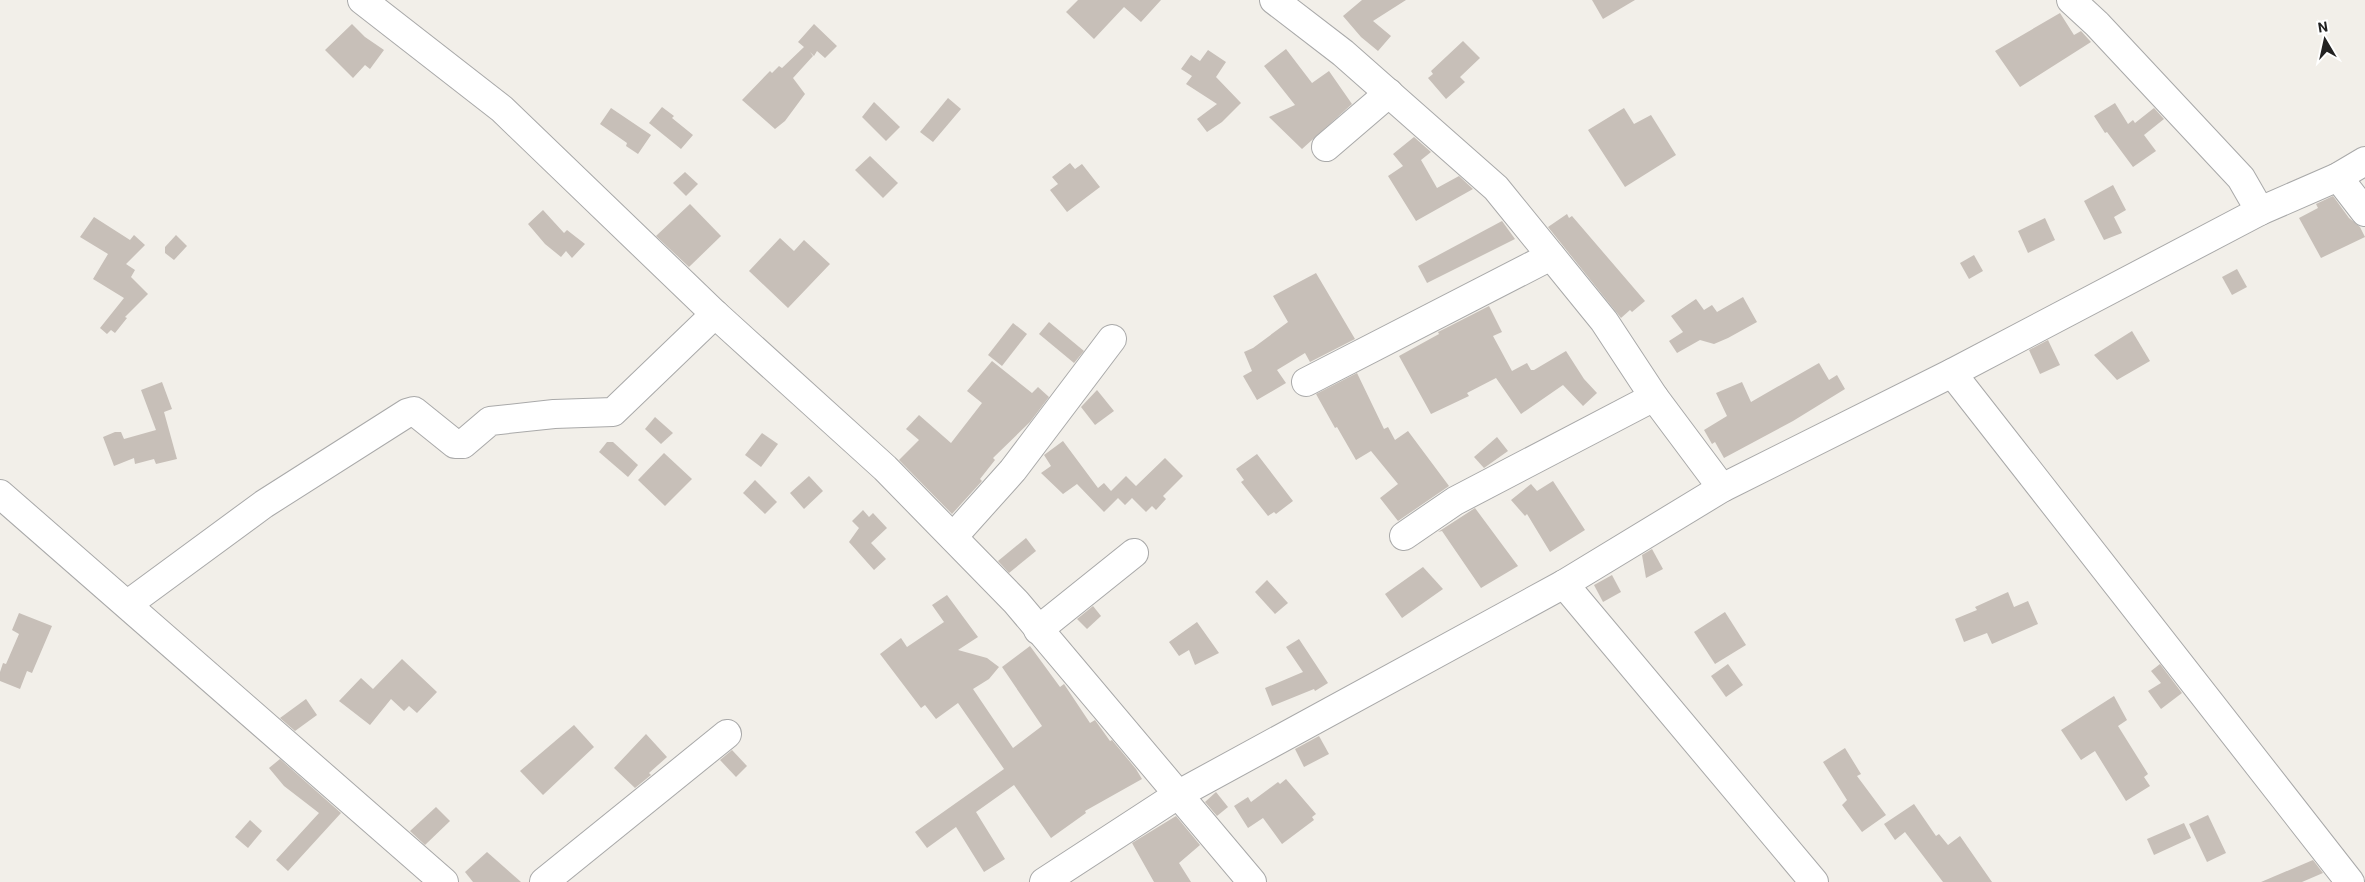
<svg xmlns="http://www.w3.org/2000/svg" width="2365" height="882" font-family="Roboto,sans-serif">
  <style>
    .building { fill: #c7bfb8 }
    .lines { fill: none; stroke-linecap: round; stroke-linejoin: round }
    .minor-casing { stroke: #a9a9a9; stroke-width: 30 }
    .minor { stroke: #fff; stroke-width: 28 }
  </style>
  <rect width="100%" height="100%" fill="#f2efe9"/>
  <g class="building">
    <polygon points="1078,0 1161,0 1141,22 1124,7 1094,39 1066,12"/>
    <polygon points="1362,0 1406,0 1373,21 1391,36 1378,51 1361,37 1343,16"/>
    <polygon points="1592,0 1635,0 1603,19"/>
    <polygon points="2060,13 2074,35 2081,31 2091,42 2020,87 1995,51"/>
    <polygon points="352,24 365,37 384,50 370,69 365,65 353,78 325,50"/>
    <polygon points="814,24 837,46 825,58 817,51 814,56 810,52 813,56 793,78 805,94 785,121 775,129 742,100 770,71 772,73 779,66 782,68 804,47 798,42"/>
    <polygon points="1463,41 1480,58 1460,77 1465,82 1446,99 1428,78 1433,74 1431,71"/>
    <polygon points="1286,49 1312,83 1329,71 1352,104 1302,149 1269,117 1295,105 1264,66"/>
    <polygon points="1208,50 1226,62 1216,77 1241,103 1222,122 1207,132 1197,119 1217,104 1186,84 1192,76 1181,69 1191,55 1200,61"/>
    <polygon points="948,98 961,109 933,142 920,132"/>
    <polygon points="874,102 900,127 886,141 862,117"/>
    <polygon points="2115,103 2128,124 2133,120 2135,123 2154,108 2164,119 2144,135 2156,151 2133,167 2107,132 2105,133 2094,116"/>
    <polygon points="662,107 674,116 672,118 693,135 681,149 649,123"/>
    <polygon points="611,108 651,135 638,154 626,146 627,143 600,124"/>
    <polygon points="1624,108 1634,124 1651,115 1676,155 1625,187 1588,130"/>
    <polygon points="1414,137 1431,152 1421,160 1437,188 1459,176 1473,189 1416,221 1388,176 1403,166 1393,154"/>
    <polygon points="870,156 898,183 883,198 855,170"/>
    <polygon points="1070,163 1075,169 1082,164 1100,187 1067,212 1050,190 1058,184 1052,177"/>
    <polygon points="685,172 698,184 686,196 673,183"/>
    <polygon points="2113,185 2126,210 2114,217 2122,233 2104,240 2084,201"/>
    <polygon points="2333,196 2349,218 2360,227 2365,237 2321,258 2299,218 2318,208 2316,204"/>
    <polygon points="690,204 721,236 689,267 656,236"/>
    <polygon points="543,210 564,233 567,230 585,244 572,258 566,251 561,257 545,244 528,224"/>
    <polygon points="1567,214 1569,218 1572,216 1645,301 1632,312 1630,310 1621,318 1548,227"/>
    <polygon points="94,217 130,240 134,235 145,245 126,264 135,270 131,277 148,294 125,317 127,318 115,333 111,330 107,334 100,328 124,298 93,279 108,254 80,237"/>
    <polygon points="2045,218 2055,240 2028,253 2018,231"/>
    <polygon points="1502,221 1515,239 1427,283 1418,266"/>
    <polygon points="176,235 187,246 174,260 165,253 165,247"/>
    <polygon points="780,238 794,251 804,240 830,264 788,308 749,271"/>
    <polygon points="1974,255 1983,271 1969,279 1960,263"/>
    <polygon points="2237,269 2247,287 2232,295 2222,277"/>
    <polygon points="1316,273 1355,339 1310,362 1305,353 1277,370 1286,383 1257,400 1243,376 1252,371 1244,352 1253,348 1288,322 1273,296"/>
    <polygon points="1743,297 1757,322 1728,338 1714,344 1700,340 1677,353 1669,341 1683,332 1671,316 1696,299 1704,310 1712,305 1717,312"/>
    <polygon points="1489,306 1502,332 1493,336 1512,371 1527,363 1531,370 1534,370 1566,351 1584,379 1597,393 1583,406 1563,385 1521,414 1496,378 1467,393 1469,396 1431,414 1399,356 1439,334 1438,332 1446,328"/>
    <polygon points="1049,322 1084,351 1074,363 1039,334"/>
    <polygon points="1013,323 1027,334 1002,366 988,355"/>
    <polygon points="2132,331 2150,361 2117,380 2094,355"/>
    <polygon points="2048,340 2060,365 2040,374 2029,350"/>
    <polygon points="992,361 1032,393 1038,387 1049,397 1030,422 993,458 995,460 980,479 982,481 952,514 899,460 919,440 906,429 919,415 951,443 982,403 967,391"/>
    <polygon points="1819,363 1829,380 1837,375 1845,389 1793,421 1724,458 1715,442 1712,444 1704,430 1727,416 1716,393 1742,382 1751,402"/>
    <polygon points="1357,373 1384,429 1388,427 1395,440 1408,431 1449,486 1398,521 1380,498 1398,484 1371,451 1356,460 1337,427 1335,428 1316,394"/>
    <polygon points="162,382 172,409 164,412 177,459 156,464 154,459 135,464 134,458 114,466 103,437 115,432 121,432 124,439 156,430 141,390"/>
    <polygon points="1097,390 1114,411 1095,425 1081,407"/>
    <polygon points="655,417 673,433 661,444 645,429"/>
    <polygon points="762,433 778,444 761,467 745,455"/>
    <polygon points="1497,437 1508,451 1484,468 1474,457"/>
    <polygon points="1063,441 1098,488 1104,483 1111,491 1126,476 1136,486 1165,458 1183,476 1163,496 1166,499 1156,510 1152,506 1146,512 1132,498 1125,505 1115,495 1118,498 1104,512 1077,484 1063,494 1041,473 1051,466 1044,455"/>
    <polygon points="607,442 613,442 638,465 628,477 599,452"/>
    <polygon points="664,453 692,479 665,506 638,480"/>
    <polygon points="1257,454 1293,501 1276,514 1274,512 1268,516 1241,482 1244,480 1236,469"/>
    <polygon points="809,476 823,491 804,509 790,493"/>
    <polygon points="755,480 777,502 765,514 743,493"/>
    <polygon points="1553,481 1585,530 1550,552 1527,514 1525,516 1511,500 1531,484 1537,491"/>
    <polygon points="1475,508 1518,566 1481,588 1442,531 1438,532"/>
    <polygon points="863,510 869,517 873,513 887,528 871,543 886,559 874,570 849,542 859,528 852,521"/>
    <polygon points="1026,538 1036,551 1009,573 998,561"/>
    <polygon points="1652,549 1663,569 1646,578 1642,555"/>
    <polygon points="1423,567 1443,589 1402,618 1385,594"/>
    <polygon points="1612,575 1621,592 1603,602 1594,585"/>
    <polygon points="1267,580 1288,603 1275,614 1255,592"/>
    <polygon points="2008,592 2014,607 2028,601 2038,624 1992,644 1987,633 1964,642 1955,619 1977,610 1975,607"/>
    <polygon points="947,595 978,637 958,650 987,658 999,667 989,679 973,689 1013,748 1042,726 1002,667 1030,646 1060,687 1064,684 1090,723 1095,720 1110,741 1112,740 1136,769 1142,779 1085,811 1086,813 1051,838 1014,785 976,812 1005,859 984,872 956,827 927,848 915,832 1004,769 958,703 936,719 925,705 921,708 880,654 901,638 907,647 944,622 932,605"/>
    <polygon points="1093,606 1101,616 1087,629 1077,619"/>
    <polygon points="1725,612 1746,645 1715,664 1694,632"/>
    <polygon points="19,613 52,626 32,673 27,671 20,689 0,681 0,672 3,663 6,664 19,634 12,630"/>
    <polygon points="1197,622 1219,653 1195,665 1189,650 1179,656 1169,642"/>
    <polygon points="1299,639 1328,683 1315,691 1314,689 1272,706 1265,688 1303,672 1286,647"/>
    <polygon points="402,659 437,692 417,713 409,706 404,711 391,699 370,725 339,701 361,678 373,689"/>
    <polygon points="1728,664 1743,685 1726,697 1711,676"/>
    <polygon points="2160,664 2182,693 2161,709 2148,691 2161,683 2151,671"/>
    <polygon points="2114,696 2127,720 2118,726 2148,774 2144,777 2150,786 2126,801 2095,751 2081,760 2061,730"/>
    <polygon points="306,699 317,715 295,731 280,718"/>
    <polygon points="574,725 594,747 543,795 520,771"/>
    <polygon points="646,734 667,757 649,773 651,775 635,788 614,768"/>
    <polygon points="1319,736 1329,754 1304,767 1295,749"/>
    <polygon points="1845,748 1861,774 1857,776 1886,815 1862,832 1842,805 1847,800 1823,762"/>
    <polygon points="732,750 747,766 736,777 720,760"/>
    <polygon points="280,759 341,813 288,871 276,860 319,813 284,786 269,768"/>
    <polygon points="1286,779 1316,814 1312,817 1314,820 1282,844 1263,818 1248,828 1234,806 1248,797 1251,802 1278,782 1280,784"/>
    <polygon points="1216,792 1228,807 1217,816 1205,802"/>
    <polygon points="1914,804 1936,836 1939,834 1948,845 1960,836 1992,882 1943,882 1905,832 1895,840 1884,824"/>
    <polygon points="436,807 450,821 425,845 410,831"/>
    <polygon points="2208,815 2226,853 2207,862 2189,824"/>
    <polygon points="1176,816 1200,845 1179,863 1191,882 1154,882 1132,843"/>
    <polygon points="250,820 262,831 248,848 235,837"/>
    <polygon points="2184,823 2191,838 2154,855 2147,839"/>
    <polygon points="487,852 521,882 473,882 465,872"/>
    <polygon points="2313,860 2323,873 2302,882 2261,882"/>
  </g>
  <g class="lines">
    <defs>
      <g id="minor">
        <polyline points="362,0 502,109 715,314 885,468 1016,602 1252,882"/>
        <polyline points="1274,0 1343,53 1496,188 1604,321 1654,397 1722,488"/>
        <polyline points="2071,0 2097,24 2241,178 2260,211"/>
        <polyline points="1326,147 1389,93"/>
        <polyline points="2338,177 2365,212"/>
        <polyline points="1952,373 2350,882"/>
        <polyline points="1306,382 1551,256"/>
        <polyline points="0,494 444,882"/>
        <polyline points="1404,536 1455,501 1654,397"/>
        <polyline points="953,537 1013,470 1112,339"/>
        <polyline points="1564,584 1814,882"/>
        <polyline points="128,604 264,504 407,413 414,411 455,444 463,444 490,421 554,414 613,412 715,314"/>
        <polyline points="1038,630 1134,553"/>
        <polyline points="544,882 727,734"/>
        <polyline points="1044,882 1179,794 1564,584 1722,488 1952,373 2260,211 2338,177 2365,161"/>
      </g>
    </defs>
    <use href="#minor" class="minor-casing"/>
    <use href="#minor" class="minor"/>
  </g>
  <g transform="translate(2325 40) rotate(351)" stroke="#ffffff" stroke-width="4" paint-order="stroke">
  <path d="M0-4L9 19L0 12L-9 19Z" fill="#222222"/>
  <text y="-8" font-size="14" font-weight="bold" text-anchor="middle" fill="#222222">N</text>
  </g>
</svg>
